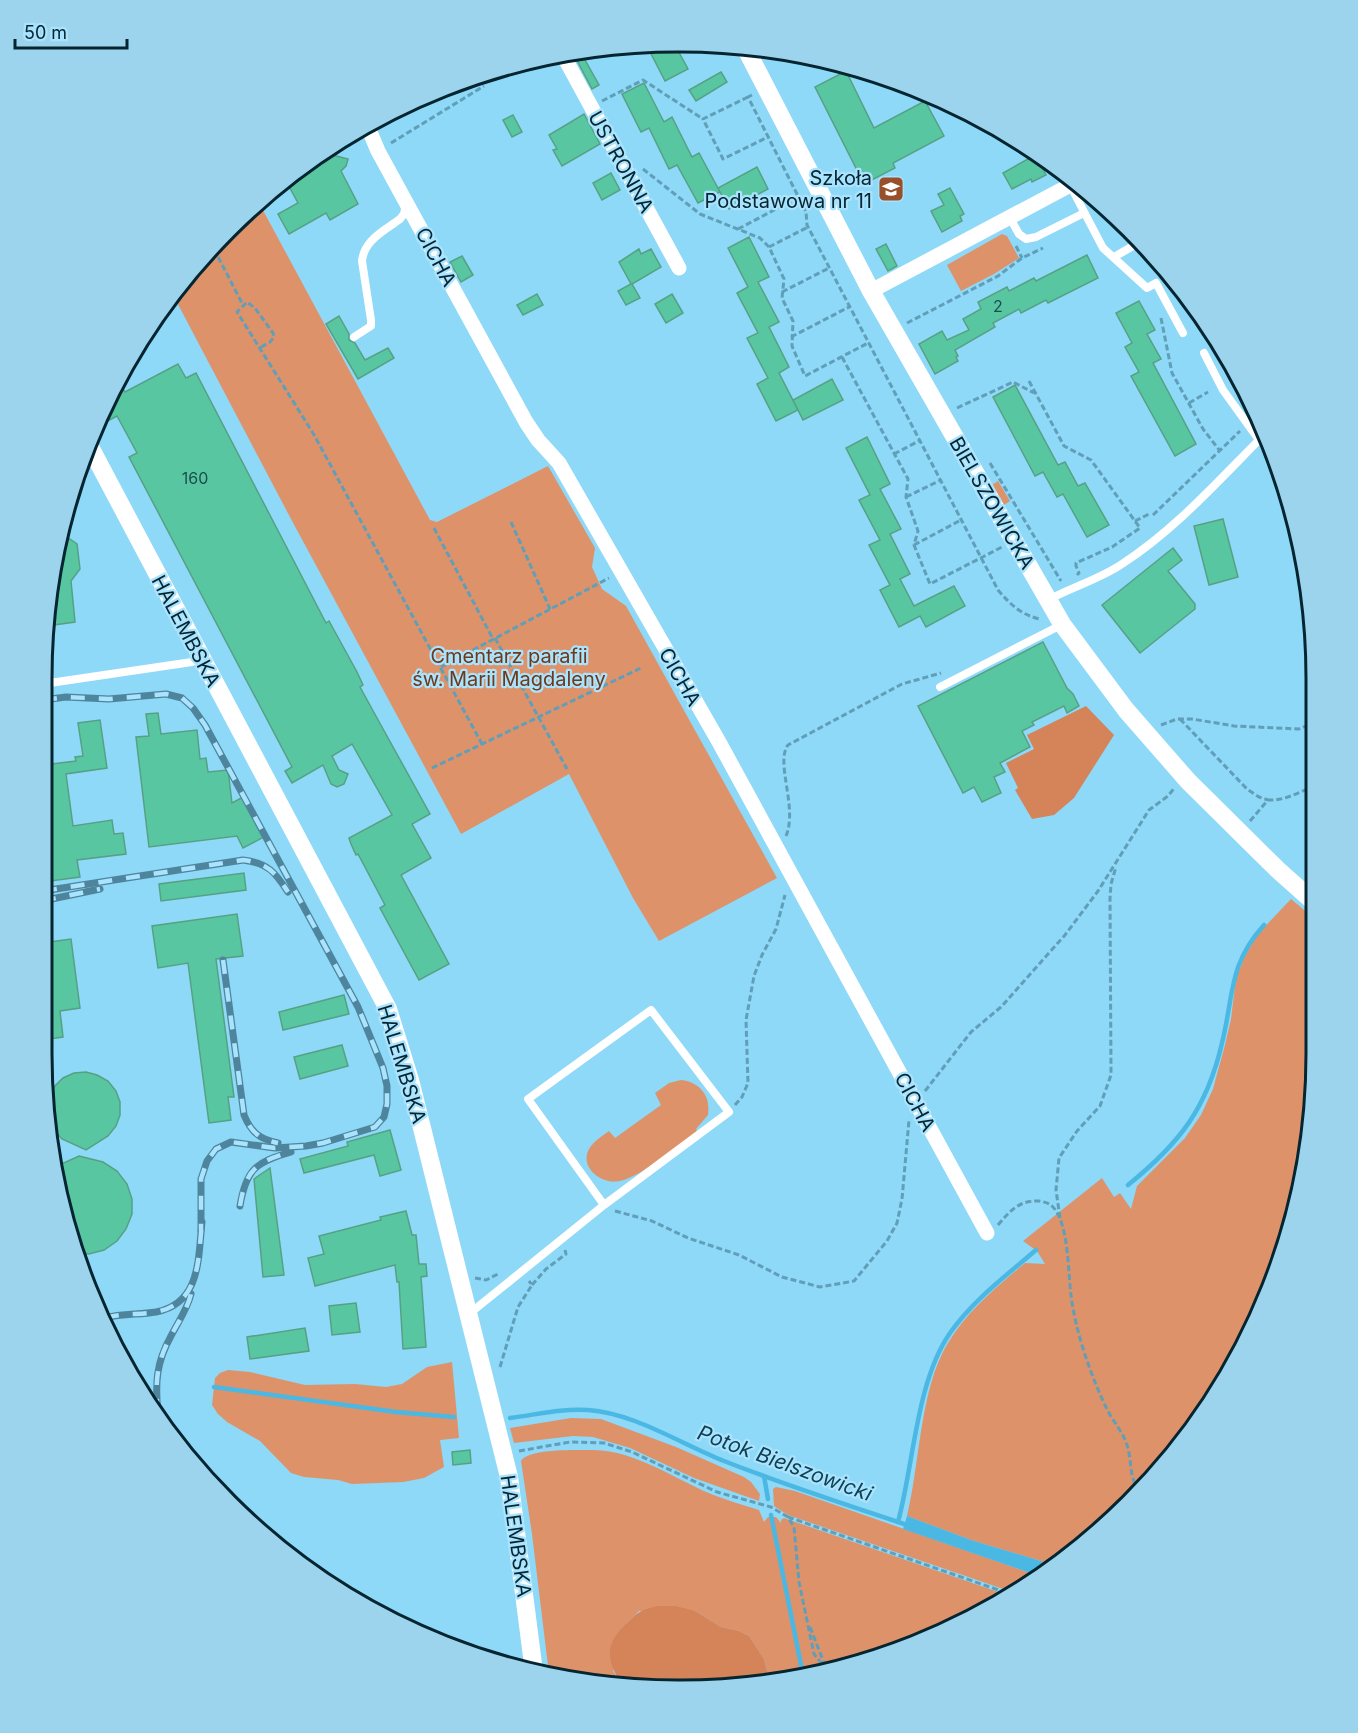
<svg xmlns="http://www.w3.org/2000/svg" width="1358" height="1733" font-family="Inter,sans-serif">
  <style>
    .green { fill: #de926a }
    .forest { fill: #d58359 }
    .water { fill: #4ab8e3 }
    .lines { fill: none; stroke-linecap: round; stroke-linejoin: round }
    .stream { stroke: #4ab8e3; stroke-width: 4.5 }
    .building { fill: #58c7a1; stroke: #56a185; stroke-width: 1.5 }
    .path { stroke: #619eb7; stroke-width: 3; stroke-dasharray: 6 3; stroke-linecap: butt }
    .service { stroke: #fff; stroke-width: 8 }
    .minor { stroke: #fff; stroke-width: 15 }
    .tertiary { stroke: #fff; stroke-width: 18 }
    .rail-casing { stroke: #4e859c; stroke-width: 7 }
    .rail { stroke: #a9e3fd; stroke-width: 4.5; stroke-dasharray: 14; stroke-linecap: butt }
    .labels { text-anchor: middle; dominant-baseline: central; stroke-width: 4.5; stroke-linejoin: round; paint-order: stroke }
    .number-label { font-size: 16px; fill: #1a4e4d }
    .street-label { font-size: 20px; fill: #052531; stroke: #a9e3fd }
    .poi-label { font-size: 20px; fill: #052531; stroke: #a9e3fd; text-anchor: end }
    .park-label { font-size: 20px; fill: #6e3819; stroke: #a9e3fd }
    .water-label { font-size: 21px; font-style: italic; fill: #104052; stroke: #a9e3fd }
    .rim { fill: none; stroke: #052531; stroke-width: 3 }
  </style>
  <rect width="100%" height="100%" fill="#8ed8f8"/>
  <g class="green">
    <polygon points="258,201 430,520 437,522 548,466 595,548 592,567 602,589 626,606 777,878 659,941 633,898 569,774 461,834 291,519 172,293"/>
    <polygon points="1002,234 1007,236 1019,258 994,274 961,291 947,265"/>
    <polygon points="998,481 1010,501 1001,507 989,487"/>
    <path d="M1291,899L1316,920V1054L1304,1178L1268,1297L1208,1408L1099,1533L1054,1565L971,1540L907,1516C919,1467 920,1399 942,1354C961,1316 993,1290 1025,1263L1045,1264L1037,1251L1023,1241L1102,1178L1114,1197L1120,1193L1131,1209L1137,1186L1185,1138L1201,1115L1213,1089L1225,1045L1231,1019L1236,978L1245,956L1257,935Z"/>
    <path d="M681,1080C700,1082 711,1096 708,1115L696,1129L697,1131C676,1147 644,1175 620,1181C602,1185 579,1168 589,1149C593,1142 602,1136 609,1131L615,1138L661,1105L655,1093L669,1083Z"/>
    <polygon points="452,1362 459,1438 440,1440 444,1467 424,1478 403,1482 352,1484 338,1480 304,1477 291,1473 260,1441 227,1422 218,1414 212,1405 215,1378 220,1373 228,1370 250,1372 305,1385 355,1384 386,1387 402,1384 427,1367"/>
    <polygon points="571,1418 601,1419 676,1447 744,1477 751,1482 760,1494 759,1501 694,1478 630,1448 593,1437 573,1436 514,1443 510,1428"/>
    <path d="M594,1450C636,1451 673,1478 711,1494C726,1500 743,1505 759,1510L764,1522L768,1517H776L781,1523V1520L784,1518L1010,1596L998,1605L844,1669L769,1679L764,1659L749,1636L739,1631L721,1627L695,1611H639L627,1623L613,1671L621,1683L549,1674L532,1534L521,1461C528,1448 578,1450 594,1450Z"/>
    <polygon points="776,1487 795,1491 1039,1576 1015,1593 788,1515 774,1506 773,1489"/>
  </g>
  <g class="forest">
    <polygon points="1086,706 1114,735 1074,798 1054,815 1032,819 1015,790 1018,788 1006,763 1034,749 1027,735"/>
    <path d="M657,1606H676L695,1611L721,1627L739,1631L749,1636L764,1659L769,1679L679,1691L621,1683C606,1660 605,1644 625,1625C638,1612 639,1611 657,1606Z"/>
  </g>
  <polygon class="water" points="907,1516 971,1540 1054,1565 1039,1576 903,1529"/>
  <g class="lines">
    <g class="stream">
      <path d="M1128,1185C1180,1143 1207,1108 1222,1043C1234,995 1228,965 1264,925"/>
      <polyline points="214,1387 396,1412 454,1417"/>
      <path d="M510,1418C535,1415 562,1408 588,1410C634,1413 681,1444 724,1461C785,1485 848,1505 910,1526"/>
      <polyline points="764,1476 768,1499"/>
      <polyline points="771,1515 803,1675"/>
      <path d="M898,1522C914,1463 916,1382 950,1333C973,1300 1007,1275 1036,1250"/>
    </g>
  </g>
  <g class="building">
    <polygon points="675,45 688,69 665,81 647,46"/>
    <polygon points="580,51 599,85 592,89 573,53"/>
    <polygon points="846,71 874,128 925,101 944,136 893,163 895,168 864,184 815,87"/>
    <polygon points="721,72 727,82 696,101 689,90"/>
    <polygon points="644,83 664,122 672,117 692,157 699,153 720,192 698,203 677,165 669,169 649,128 641,132 622,94"/>
    <polygon points="584,114 600,144 562,166 553,150 557,149 549,135"/>
    <polygon points="513,115 522,132 512,137 503,120"/>
    <polygon points="325,153 348,159 346,166 341,171 358,204 330,220 326,213 289,234 278,214 298,203 286,181"/>
    <polygon points="1035,155 1046,175 1032,182 1031,179 1012,189 1003,173"/>
    <polygon points="757,167 768,189 729,209 718,188"/>
    <polygon points="611,173 620,190 602,200 593,183"/>
    <polygon points="950,188 964,214 960,216 962,221 942,232 931,211 944,205 938,194"/>
    <polygon points="749,237 769,277 758,282 779,322 769,327 789,367 779,373 798,410 776,421 757,384 768,378 747,338 758,333 737,293 748,287 728,248"/>
    <polygon points="886,244 897,266 888,271 876,249"/>
    <polygon points="639,249 641,254 651,249 661,267 632,284 640,298 626,305 618,291 631,284 619,262"/>
    <polygon points="1087,255 1098,278 1048,303 1046,300 1021,313 1019,309 993,323 995,327 955,350 958,356 956,357 958,361 935,374 919,344 942,331 947,340 969,330 963,319 981,309 978,302 1007,287 1009,291 1034,278 1036,281"/>
    <polygon points="462,256 473,275 461,282 450,262"/>
    <polygon points="537,294 543,305 523,315 517,305"/>
    <polygon points="672,294 683,313 666,323 655,304"/>
    <polygon points="1139,301 1155,330 1147,334 1161,359 1153,363 1196,444 1175,456 1131,376 1139,372 1125,347 1132,343 1116,313"/>
    <polygon points="339,316 349,334 349,340 355,343 365,360 388,348 394,358 358,379 326,324"/>
    <polygon points="178,364 186,378 196,373 326,623 329,621 357,672 363,685 360,687 377,718 430,814 412,824 431,858 401,875 449,964 419,980 380,908 385,905 358,854 356,855 351,844 349,838 392,815 352,744 332,756 339,770 348,774 344,784 337,787 331,784 323,765 292,783 285,771 292,767 129,457 137,453 117,416 98,426 118,381 125,392"/>
    <polygon points="832,379 843,400 803,420 793,400"/>
    <polygon points="1015,385 1058,465 1065,462 1078,486 1085,483 1109,525 1087,537 1063,494 1057,497 1043,472 1035,476 993,397"/>
    <polygon points="867,437 890,484 880,489 901,529 890,534 910,574 900,579 914,606 954,586 965,606 926,627 920,616 899,627 880,590 890,585 869,545 880,540 859,500 870,495 846,448"/>
    <polygon points="1223,519 1238,577 1209,585 1194,526"/>
    <polygon points="64,535 77,544 80,569 71,581 75,622 46,626"/>
    <polygon points="1173,548 1182,560 1168,571 1195,604 1195,609 1140,653 1102,605"/>
    <polygon points="1043,642 1067,688 1073,694 1079,706 1067,713 1064,706 1032,722 1034,725 1022,731 1030,747 1000,763 1005,772 994,777 1001,793 982,802 974,787 963,793 918,706"/>
    <polygon points="158,713 161,734 197,730 200,759 206,758 208,772 228,770 232,803 243,797 264,837 243,848 237,836 149,847 136,737 149,736 146,714"/>
    <polygon points="100,720 107,768 66,774 73,826 112,820 114,834 123,833 126,854 77,860 80,877 43,882 43,765 76,761 75,757 83,756 78,723"/>
    <polygon points="244,873 246,890 161,901 159,884"/>
    <polygon points="237,914 243,956 216,959 234,1097 228,1097 231,1120 209,1123 188,963 158,968 152,926"/>
    <polygon points="71,939 80,1008 60,1011 63,1037 42,1040 42,943"/>
    <polygon points="344,995 349,1014 283,1030 279,1012"/>
    <polygon points="342,1045 348,1066 300,1079 294,1057"/>
    <polygon points="86,1072 97,1075 108,1081 116,1091 120,1102 120,1115 116,1126 108,1136 86,1150 62,1139 54,1130 48,1101 55,1086 63,1078 74,1073"/>
    <polygon points="390,1130 401,1170 380,1176 374,1155 304,1173 300,1159 348,1146 347,1142"/>
    <polygon points="79,1156 103,1162 117,1171 127,1184 132,1199 132,1214 126,1229 117,1241 104,1250 89,1254 78,1253 64,1219 57,1166"/>
    <polygon points="270,1168 284,1275 263,1277 254,1179"/>
    <polygon points="406,1211 412,1235 416,1235 419,1264 426,1264 427,1276 421,1277 426,1347 403,1349 399,1282 397,1282 395,1265 315,1286 308,1258 324,1254 319,1236 381,1220 380,1217"/>
    <polygon points="356,1303 360,1332 332,1335 329,1306"/>
    <polygon points="305,1328 309,1351 250,1359 247,1337"/>
    <polygon points="470,1450 471,1463 453,1465 452,1452"/>
  </g>
  <g class="lines">
    <g class="path">
      <path d="M752,95L748,97L806,212L807,225L998,590C1010,604 1021,615 1040,619"/>
      <polyline points="748,97 703,119 723,159 768,137"/>
      <polyline points="602,101 643,80 703,119"/>
      <polyline points="391,143 484,86"/>
      <polyline points="643,169 700,214 760,238 769,247 784,279 782,298 793,321 792,346 805,376 868,343"/>
      <polyline points="738,229 799,197"/>
      <polyline points="1016,246 1022,258"/>
      <polyline points="769,247 808,227"/>
      <polyline points="214,249 243,305"/>
      <polyline points="782,292 829,268"/>
      <polyline points="1161,318 1172,373 1203,429 1220,451"/>
      <polyline points="907,323 998,276 1022,258 1043,248"/>
      <polyline points="791,337 849,307"/>
      <polyline points="261,347 270,342 274,337 273,333 255,308 247,302 237,312 313,433 482,744"/>
      <polyline points="842,357 908,479 906,497 918,531 914,545 930,584 1002,547"/>
      <polyline points="1029,381 1064,446 1091,460 1140,528 1112,547 1076,563 1076,566 1079,573 1077,575"/>
      <polyline points="1189,403 1208,392"/>
      <polyline points="957,408 1013,382 1034,393"/>
      <polyline points="894,454 919,441"/>
      <polyline points="990,463 1061,581"/>
      <polyline points="906,497 941,480"/>
      <polyline points="1153,515 1240,431"/>
      <polyline points="1135,521 1151,513"/>
      <polyline points="511,522 550,609"/>
      <polyline points="434,528 493,639"/>
      <polyline points="914,545 961,520"/>
      <polyline points="495,638 567,769"/>
      <polyline points="441,667 609,578"/>
      <polyline points="1180,719 1247,789 1259,797 1268,800"/>
      <polyline points="1161,725 1177,719 1192,719 1234,726 1299,729 1315,722"/>
      <polyline points="432,768 643,667"/>
      <path d="M1250,821L1268,800C1284,801 1301,792 1315,785"/>
      <path d="M786,836C798,808 775,762 788,745L902,684L941,673"/>
      <polyline points="925,1091 971,1032 1001,1007 1065,935 1098,891 1149,810 1168,796 1175,787"/>
      <polyline points="735,1105 742,1097 748,1083 746,1020 754,976 762,955 776,929 785,895"/>
      <polyline points="615,1211 652,1221 688,1238 739,1255 782,1277 820,1287 854,1281 887,1241 897,1223 902,1199 909,1120"/>
      <polyline points="1060,1218 1056,1190 1059,1158 1077,1131 1100,1106 1111,1075 1110,898 1111,884 1116,867"/>
      <path d="M998,1225C1010,1211 1019,1200 1039,1201C1044,1202 1049,1203 1052,1206C1069,1222 1068,1273 1071,1295C1075,1330 1091,1377 1107,1409C1113,1422 1125,1434 1128,1449C1132,1463 1129,1477 1138,1488"/>
      <polyline points="475,1278 486,1280 500,1273"/>
      <polyline points="532,1285 546,1269 566,1254 565,1250"/>
      <polyline points="500,1367 518,1307 532,1285 529,1281"/>
      <polyline points="519,1451 570,1442 604,1443 632,1452 717,1492 771,1507 788,1517 794,1527 799,1582 814,1654 822,1664 821,1672"/>
      <polyline points="788,1517 1013,1595"/>
      <polyline points="810,1627 824,1663 833,1671"/>
    </g>
    <g class="service">
      <polyline points="1070,185 1103,248 1147,288 1156,283 1183,333"/>
      <polyline points="1010,218 1019,234 1026,239 1036,237 1084,213"/>
      <polyline points="1114,257 1140,242"/>
      <path d="M354,337L371,326V320L362,261C364,240 384,231 400,219L404,214L406,204"/>
      <polyline points="1204,353 1223,390 1259,440"/>
      <path d="M1048,600C1072,587 1100,579 1122,564C1176,529 1219,480 1264,435"/>
      <polyline points="43,684 192,662 199,657"/>
      <polyline points="940,687 1061,625"/>
      <polyline points="469,1314 604,1205 729,1112 651,1010 528,1099 604,1205"/>
    </g>
    <g class="minor">
      <polyline points="563,55 679,268"/>
      <polyline points="367,125 378,151 526,422 538,440 559,463 719,742 987,1233"/>
      <polyline points="871,291 1076,182"/>
    </g>
    <g class="tertiary">
      <polyline points="745,47 871,291 1062,624 1126,710 1188,781 1278,870 1315,903"/>
      <polyline points="89,445 388,1009 410,1080 509,1477 534,1672"/>
    </g>
    <defs>
      <g id="rail">
        <polyline points="43,700 66,697 109,699 166,694 182,698 193,708 205,725 358,1007 383,1068 387,1086 387,1104 384,1117 375,1127 323,1143 306,1146 275,1148 231,1142 216,1149 207,1161 201,1179 201,1230"/>
        <path d="M43,891L243,860C268,863 275,872 288,892"/>
        <polyline points="42,901 100,889"/>
        <path d="M223,960L244,1115C251,1132 259,1139 278,1143"/>
        <path d="M240,1206C246,1169 256,1162 291,1152"/>
        <path d="M105,1318C122,1313 139,1315 156,1312C201,1303 198,1259 202,1222"/>
        <path d="M158,1413C155,1383 156,1363 171,1336C178,1322 187,1310 191,1294"/>
      </g>
    </defs>
    <use href="#rail" class="rail-casing"/>
    <use href="#rail" class="rail"/>
  </g>
  <defs>
    <symbol id="school-square" viewBox="-11 -11 22 22"><rect x="-9" y="-9" width="18" height="18" rx="4" fill="#975029" stroke="#a9e3fd"/><path d="M0-5L7-2L0 1L-7-2ZM-4 1L0 2.5L4 1V4Q0 6-4 4Z" fill="#fff"/></symbol>
  </defs>
  <g fill-rule="evenodd">
    <use href="#school-square" x="876" y="174" width="30" height="30"/>
  </g>
  <g class="labels">
    <g class="number-label">
      <text x="998" y="306">2</text>
      <text x="195" y="478">160</text>
    </g>
    <g class="street-label">
      <text transform="translate(621 162) rotate(61)">USTRONNA</text>
      <text transform="translate(436 257) rotate(62)">CICHA</text>
      <text transform="translate(992 503) rotate(60)">BIELSZOWICKA</text>
      <text transform="translate(186 631) rotate(62)">HALEMBSKA</text>
      <text transform="translate(680 677) rotate(60)">CICHA</text>
      <text transform="translate(402 1064) rotate(73)">HALEMBSKA</text>
      <text transform="translate(915 1102) rotate(62)">CICHA</text>
      <text transform="translate(516 1536) rotate(82)">HALEMBSKA</text>
    </g>
    <g class="poi-label">
      <text x="872" y="178">Szkoła<tspan x="872" dy="23">Podstawowa nr 11</tspan></text>
    </g>
    <g class="park-label">
      <text x="509" y="656">Cmentarz parafii<tspan x="509" dy="23">św. Marii Magdaleny</tspan></text>
    </g>
    <g class="water-label">
      <text transform="translate(785 1463) rotate(20)">Potok Bielszowicki</text>
    </g>
  </g>
  <path d="M0 0H1358V1733H0ZM678 52H680A626 626 0 0 1 1306 678V1054A626 626 0 0 1 680 1680H678A626 626 0 0 1 52 1054V678A626 626 0 0 1 678 52Z" fill="#9cd4ed" fill-rule="evenodd"/>
  <path class="rim" d="M678 52H680A626 626 0 0 1 1306 678V1054A626 626 0 0 1 680 1680H678A626 626 0 0 1 52 1054V678A626 626 0 0 1 678 52Z"/>
  <path d="M15 39v9h112v-9" fill="none" stroke="#052531" stroke-width="3"/>
  <text x="24" y="39" font-size="18" fill="#052531" stroke="#a9e3fd" stroke-width="4.5" paint-order="stroke">50 m</text>
</svg>
